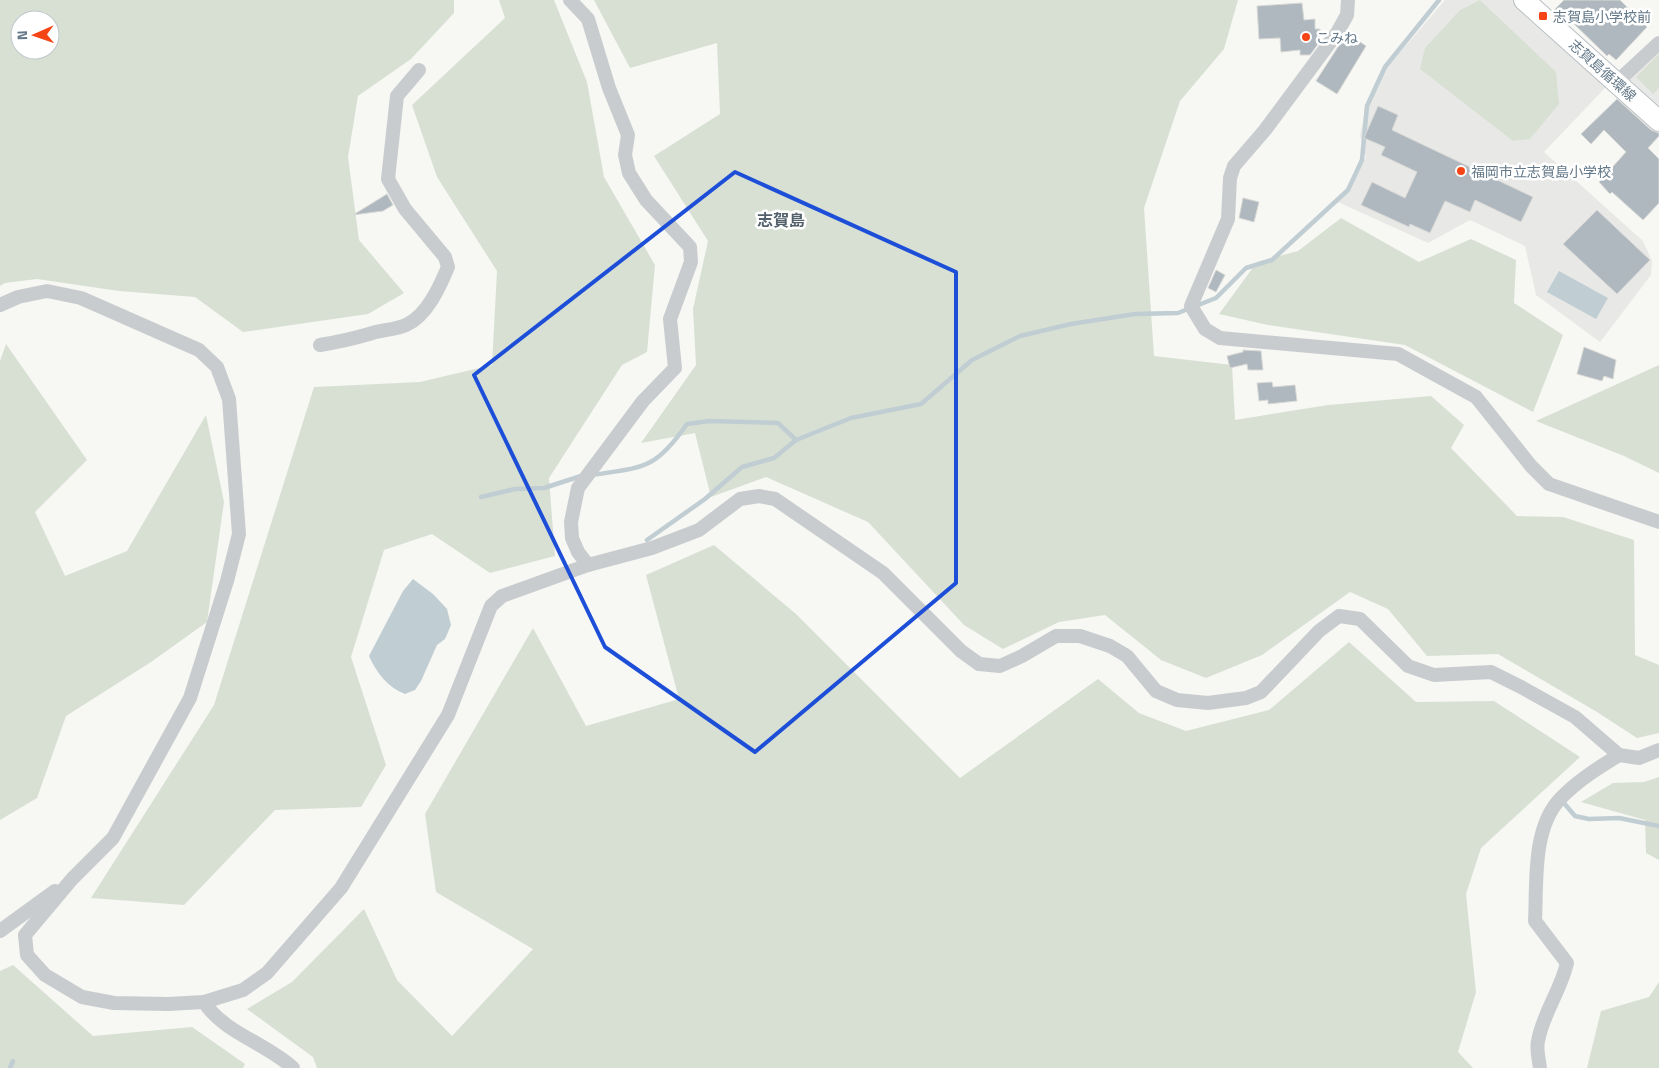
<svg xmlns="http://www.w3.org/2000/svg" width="1659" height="1068" font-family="'Titillium Web','Noto Sans JP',sans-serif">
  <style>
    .built { fill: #e8e9e7 }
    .green { fill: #d8e0d4; fill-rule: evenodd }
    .water { fill: #c0cdd2 }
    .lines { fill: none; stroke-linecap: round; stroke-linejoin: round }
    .stream { stroke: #c0cdd2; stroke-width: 4.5 }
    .building { fill: #afb8be; stroke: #d9d9d6 }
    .secondary-casing { stroke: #b8bec2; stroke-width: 22 }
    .street { stroke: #c9cccf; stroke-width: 14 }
    .secondary { stroke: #fff; stroke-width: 20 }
    .marked { fill: none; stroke: #1d4ed8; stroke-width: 4; stroke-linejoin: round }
    .poi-dot { fill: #f54416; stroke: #fff; stroke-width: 2 }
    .labels { text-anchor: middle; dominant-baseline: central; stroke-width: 5; stroke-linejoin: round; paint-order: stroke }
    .poi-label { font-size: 14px; fill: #637888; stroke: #fff; text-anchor: start }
    .street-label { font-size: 14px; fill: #637888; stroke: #fff }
    .quarter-label { font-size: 16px; font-weight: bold; fill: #52616c; stroke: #fff }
  </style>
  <rect width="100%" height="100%" fill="#f7f7f3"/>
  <g class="built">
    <polygon points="1445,0 1515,0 1607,86 1544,152 1643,241 1652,261 1651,275 1600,342 1536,295 1525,246 1470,220 1428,243 1338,202 1366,157 1360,136 1365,109 1377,79"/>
    <polygon points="1659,50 1659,108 1629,79"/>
  </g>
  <g class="green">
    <path d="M0,0H454V13L411,59L358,96L348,157L359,240L404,293L368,314L243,332L195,297L119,291L37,279L5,283L0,286ZM20,20H50V50H20Z"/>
    <polygon points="499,0 554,0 587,82 604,177 655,265 647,352 622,365 549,478 555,556 490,573 432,534 384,550 351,657 386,765 361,807 275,810 184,905 91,898 214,705 314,387 420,382 492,365 497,271 437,177 412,105 505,18"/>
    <polygon points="594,0 1238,0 1224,49 1180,101 1144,208 1154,356 1232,365 1235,420 1328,405 1431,396 1464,425 1451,448 1517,516 1563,517 1634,540 1635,655 1659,665 1659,733 1637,738 1597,712 1498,654 1427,656 1388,609 1350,592 1262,655 1206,678 1161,660 1105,615 1059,622 1003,649 964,625 868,522 766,477 711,497 695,433 641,443 696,365 693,309 708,241 654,156 720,114 717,43 630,68"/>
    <polygon points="1480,0 1556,72 1559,104 1530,139 1513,141 1420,69 1425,48 1460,10"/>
    <polygon points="1659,54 1659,88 1653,94 1636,77"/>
    <polygon points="1341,218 1419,262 1471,239 1516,260 1514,303 1563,335 1533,412 1405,345 1268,325 1219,314 1257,262 1298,251"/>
    <polygon points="6,344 87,460 35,512 65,576 127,551 206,415 224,502 207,622 151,662 66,716 37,798 0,820 0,361"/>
    <polygon points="1659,365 1659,473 1624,456 1536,421"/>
    <polygon points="714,545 796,614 960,778 1098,679 1139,713 1186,731 1269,710 1349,642 1416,702 1494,701 1580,757 1481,848 1466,894 1476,992 1458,1052 1473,1068 317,1068 313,1057 247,1009 292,982 364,909 397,980 452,1036 533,949 436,892 425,814 533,628 586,726 679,699 646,575"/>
    <polygon points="1659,777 1659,860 1646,853 1645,820 1581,802 1613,783 1644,782"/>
    <polygon points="13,965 93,1036 192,1027 245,1064 243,1068 0,1068 0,971"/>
    <polygon points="1659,982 1659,1068 1587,1068 1601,1011 1649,997"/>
  </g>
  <g class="water">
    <polygon points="1559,271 1608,298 1596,319 1547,292"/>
    <path d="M413,579L433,594L447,609L451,625L445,639L437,645L421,681L415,690L405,694C388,688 376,672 369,656L403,591Z"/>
  </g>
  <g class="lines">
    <g class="stream">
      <path d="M592,475C644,467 655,470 687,424L709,421L778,423L796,440"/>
      <polyline points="481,497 515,489 544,488 581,476"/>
      <polyline points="647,540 705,499 742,467 774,458 796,440 851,418 921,404 972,360 1020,336 1071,324 1135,314 1178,313 1216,298 1246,268 1272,260 1348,190 1362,160 1367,106 1385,67 1439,0"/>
      <polyline points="1563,802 1575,816 1589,819 1619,818 1659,826"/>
      <polyline points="10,1068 13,1061"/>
    </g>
  </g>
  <g class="building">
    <polygon points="1564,0 1620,0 1647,27 1616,60 1609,54 1607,56 1569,19 1566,22 1554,10"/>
    <polygon points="1302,3 1304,20 1315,19 1315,29 1320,29 1321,40 1310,55 1300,55 1300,50 1281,52 1280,38 1259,39 1257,6"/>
    <polygon points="1347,33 1366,46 1337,94 1316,81"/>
    <polygon points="1617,99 1651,130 1659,133 1659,136 1648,148 1659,159 1659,203 1643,220 1612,192 1610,194 1599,182 1626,152 1604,130 1591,144 1581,134"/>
    <polygon points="1378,106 1398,115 1392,130 1533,197 1521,222 1475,200 1470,212 1445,201 1430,233 1410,224 1409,227 1361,205 1372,182 1405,198 1417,172 1381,155 1385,147 1364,138"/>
    <polygon points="387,194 393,205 383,211 353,215"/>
    <polygon points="1243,198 1259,202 1254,222 1239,218"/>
    <polygon points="1597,210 1650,260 1617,294 1563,244"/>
    <polygon points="1216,270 1225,275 1216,292 1208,288"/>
    <polygon points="1584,347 1616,360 1613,379 1604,376 1602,381 1577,374"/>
    <polygon points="1243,350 1261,351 1263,370 1248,370 1247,364 1230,368 1227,356 1243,352"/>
    <polygon points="1272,382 1273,387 1295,385 1297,401 1268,404 1268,400 1259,401 1257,383"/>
  </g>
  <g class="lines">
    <defs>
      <polyline id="secondary" points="1524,0 1659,121"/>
    </defs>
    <use href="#secondary" class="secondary-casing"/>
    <g class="street">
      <polyline points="570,0 588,19 609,88 628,135 625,155 629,173 646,200 690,247 691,262 670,319 675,368 643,401 578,488 571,522 572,538 578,552 588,565"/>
      <polyline points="1348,0 1347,15 1337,33 1265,130 1234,166 1230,178 1228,219 1191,306 1205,329 1220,338 1398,354 1476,397 1531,466 1549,484 1659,522"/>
      <polyline points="1617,82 1659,43"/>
      <polyline points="0,305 18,297 47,291 81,298 199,350 217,367 229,399 239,534 227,581 190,698 113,838 72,879 25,935 27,955 45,975 82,997 114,1003 168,1004 204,1002 243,990 267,973 341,888 448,715 491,606 502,596 588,565 652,548 699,530 740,499 759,496 775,499 883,573 961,651 979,664 1000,666 1022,656 1056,636 1080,636 1110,646 1127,656 1156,691 1177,700 1208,703 1246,698 1261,692 1319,631 1339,616 1360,619 1408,666 1434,675 1491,672 1521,687 1575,717 1619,755 1639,758 1659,750"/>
      <path d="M320,345C338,342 352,339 369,334C381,330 394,330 406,325C427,316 440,286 448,267L445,257L405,209L388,179L397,96L419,70"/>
      <polyline points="0,931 55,891"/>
      <path d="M204,1002C224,1033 266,1043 293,1068"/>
      <path d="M1540,1068C1539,1060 1536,1049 1538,1041C1543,1013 1561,990 1567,963L1535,921C1537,883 1532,829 1560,799C1577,781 1598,768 1619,755"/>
    </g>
    <use href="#secondary" class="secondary"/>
  </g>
  <path class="marked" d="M735,172L956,272V583L755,752L605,647L474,375Z"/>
  <g class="poi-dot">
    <rect x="1538" y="11" width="10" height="10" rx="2.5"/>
    <circle cx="1306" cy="37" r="5"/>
    <circle cx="1461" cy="171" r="5"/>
  </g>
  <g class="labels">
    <g class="poi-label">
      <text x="1553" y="16">志賀島小学校前</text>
      <text x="1316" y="37">こみね</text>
      <text x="1471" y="171">福岡市立志賀島小学校</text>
    </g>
    <g class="street-label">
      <text transform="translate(1603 70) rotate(42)">志賀島循環線</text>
    </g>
    <g class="quarter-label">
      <text x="781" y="220">志賀島</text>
    </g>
  </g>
  <g transform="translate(35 35) rotate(268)"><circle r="24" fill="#ffffff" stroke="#c1c9cf"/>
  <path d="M0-4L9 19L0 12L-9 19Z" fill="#f54416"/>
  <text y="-8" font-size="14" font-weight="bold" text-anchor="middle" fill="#637888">N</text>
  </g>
</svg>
